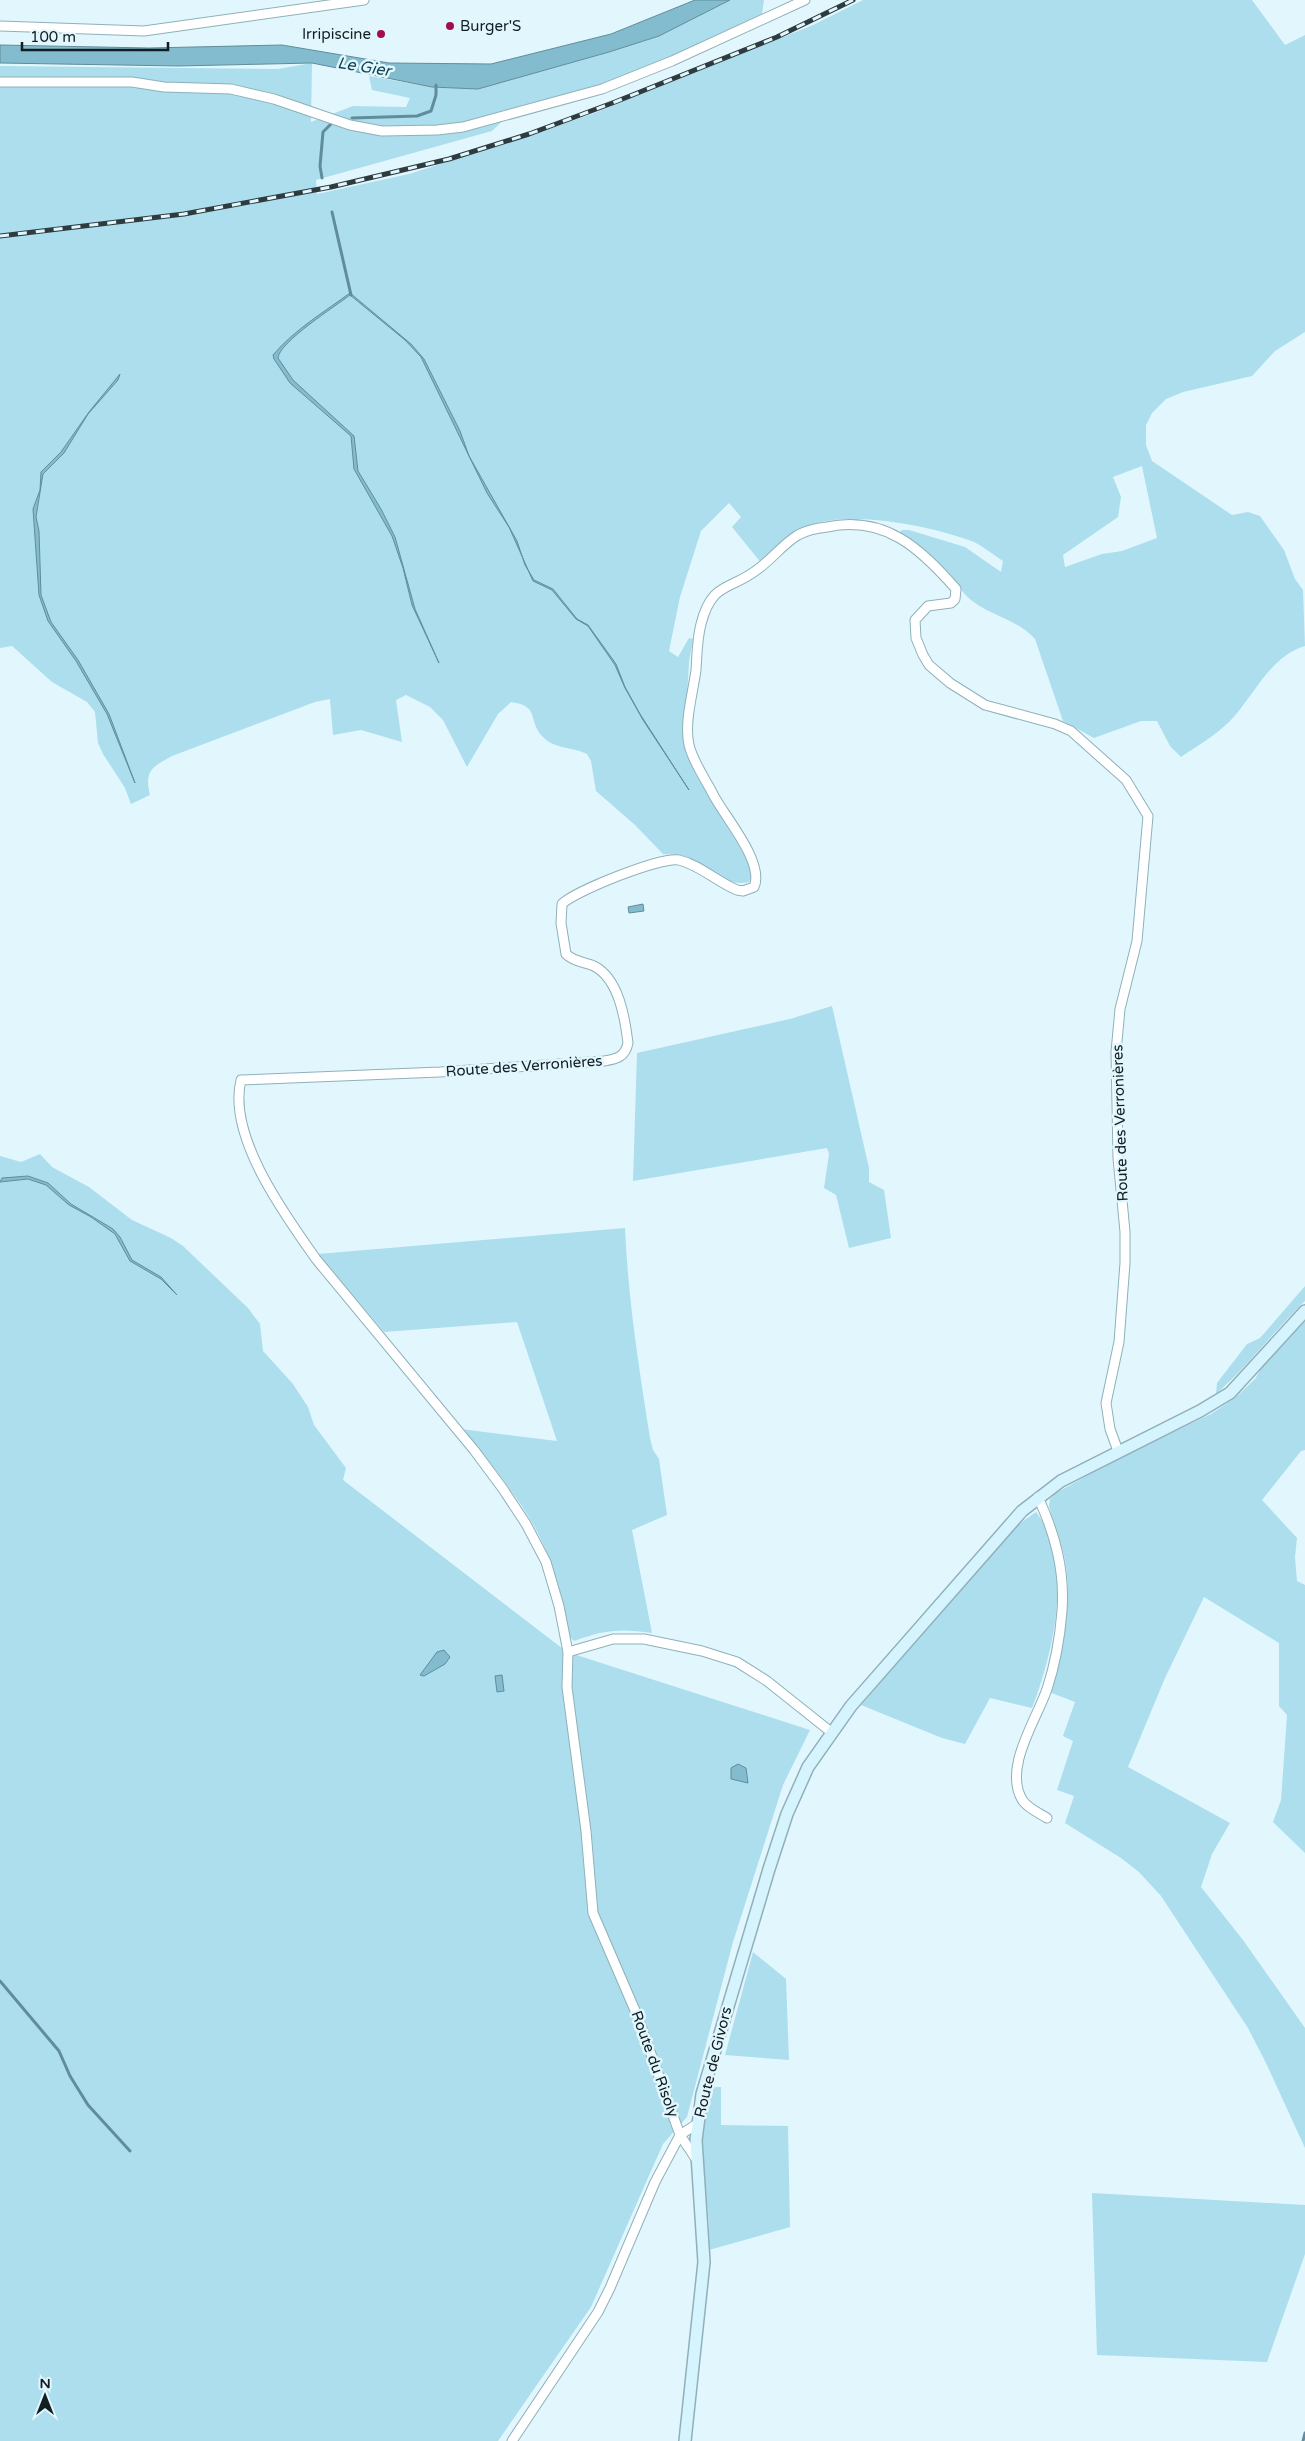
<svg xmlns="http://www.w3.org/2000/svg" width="1305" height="2441" font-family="'Varela Round',sans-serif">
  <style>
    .green { fill: #acdeed; fill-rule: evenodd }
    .water { fill: #83bcce; stroke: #618d9a }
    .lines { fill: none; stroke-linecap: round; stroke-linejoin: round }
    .stream { stroke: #618d9a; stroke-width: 3 }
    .street-casing { stroke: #8fb0ba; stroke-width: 11 }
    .secondary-casing { stroke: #8fb0ba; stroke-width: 14 }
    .street { stroke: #fff; stroke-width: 9 }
    .secondary { stroke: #d6f4fe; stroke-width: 11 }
    .rail-casing { stroke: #2e3c40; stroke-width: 5 }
    .rail { stroke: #e2f7fd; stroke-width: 3; stroke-dasharray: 9; stroke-linecap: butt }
    .poi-dot { fill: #a20d4f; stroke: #e2f7fd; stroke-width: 2 }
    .labels { text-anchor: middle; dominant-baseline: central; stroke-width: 5; stroke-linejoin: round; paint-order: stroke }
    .poi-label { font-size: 15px; fill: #111e22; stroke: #e2f7fd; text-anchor: start }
    .street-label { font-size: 15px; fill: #111e22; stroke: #e2f7fd }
    .water-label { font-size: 16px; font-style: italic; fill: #114351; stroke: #e2f7fd }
  </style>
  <rect width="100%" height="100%" fill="#e2f7fd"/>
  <g class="green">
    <path d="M730,0H764L762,14L636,72L587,90L516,108L492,131L316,180L317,194L409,174L513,141L592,114L813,25L863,0H1252L1285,45L1305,35V332L1275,351L1252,376L1183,392L1166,399L1152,413L1146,425V445L1152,461L1232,515L1248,512L1260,516L1284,550L1295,579L1303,590L1305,646C1270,656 1254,696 1230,721C1216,735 1197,746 1181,757L1170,746L1157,721H1141L1094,738L1063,721L1035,639C1015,616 977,614 960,588L899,533L902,530H909L965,547L1001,572L1003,561C994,555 984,547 974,542C933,526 839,506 799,530C786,538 774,553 762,564L732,527L741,517L729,503L701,531L680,597L669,651L678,657L689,638L693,639L689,662L687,699L683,718L687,753L696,775L749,862L752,876L749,882C725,888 708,865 687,857C680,854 670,855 663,854L635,825L596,791L591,761L587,754C573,747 554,749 543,737C527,721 541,706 511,702L498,714L467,767L443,720L430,707L406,695L396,700L402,742L361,730L333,735L330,699L315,702L172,756C152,767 144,771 150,795L131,804L125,788L103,754L98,743L95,712L87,702L52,682L12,646L0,648V66L278,69L312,63L311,122L353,106L406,107L410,98L372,90L369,76L432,87L478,89L609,52L659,36ZM1142,466L1157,538L1122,551L1102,554L1065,567L1063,555L1118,517L1121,497L1113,477Z"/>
    <polygon points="832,1006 869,1168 869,1182 884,1190 891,1238 849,1248 836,1195 824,1188 829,1154 827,1148 633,1181 637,1053 790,1019"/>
    <polygon points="40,1154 52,1167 89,1187 132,1220 171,1238 183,1246 248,1308 260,1324 263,1351 293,1384 308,1407 314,1425 346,1468 343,1480 567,1652 810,1730 783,1785 733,1942 687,2117 663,2144 591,2307 498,2441 0,2441 0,1156 21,1162"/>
    <path d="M625,1228C628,1299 639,1368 650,1438L653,1450L659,1459L667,1515L632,1530L652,1633C621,1628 603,1630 574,1641L570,1637C563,1607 557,1576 545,1548C525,1503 493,1466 461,1429L557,1441L517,1322L384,1332L318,1254Z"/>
    <path d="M1305,1286V1301C1274,1331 1248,1366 1216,1394L1217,1383L1247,1344L1260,1338Z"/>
    <path d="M1305,1316V1450L1301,1451L1262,1500L1297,1538L1295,1557L1297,1581L1305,1585V1853L1273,1822L1281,1800L1287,1715L1279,1706V1643L1204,1597L1165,1678L1128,1767L1230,1823L1212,1854L1201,1887L1243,1940L1305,2028V2148L1266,2063L1248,2028L1161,1896L1139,1872L1121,1858L1065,1823L1074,1796L1057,1790L1073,1741L1063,1736L1075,1702L1049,1692C1062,1647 1075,1598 1063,1551C1059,1536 1053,1521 1049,1506L1050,1499L1056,1493L1117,1459L1211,1414L1235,1398L1255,1379L1264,1364Z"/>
    <path d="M1036,1512C1075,1562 1053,1654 1032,1708L990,1698L965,1744L942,1738L861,1705L972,1575L1019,1524Z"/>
    <polygon points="753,1952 786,1979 789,2060 725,2055"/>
    <path d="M709,2087H721V2125L788,2126L790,2227L709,2250C711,2219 704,2188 702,2157C700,2133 704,2110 709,2087Z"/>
    <polygon points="1092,2193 1305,2205 1305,2254 1267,2362 1097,2355"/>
  </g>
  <g class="water">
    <polygon points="695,0 730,0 659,36 609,52 478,89 432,87 312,63 179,66 0,63 0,45 149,48 282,45 389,63 491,64 611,34"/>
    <path d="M350,293L411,344L424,359L460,431L469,456L517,541L525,565L534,580L553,589L577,619L588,625L616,664L625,687L640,714L689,790L643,720L625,688L615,665L588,626L576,619L552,590L533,581L509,527L487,493L421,357L405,340L350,295C336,306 279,342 278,358L293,380L354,436L358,471L381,509L395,537L415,609L439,663L412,605L403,568L392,536L354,469L351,436L290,383L274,359L273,355C294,330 324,312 350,293Z"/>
    <polygon points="120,374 118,380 88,414 64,453 43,474 36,517 39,531 41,595 51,622 78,660 109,714 135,783 107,714 76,661 48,621 39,595 33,509 40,490 41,472 61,452 89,412"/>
    <polygon points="643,904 644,911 629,913 628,907"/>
    <polygon points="28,1176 48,1183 71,1204 113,1229 120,1237 132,1260 161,1277 177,1295 161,1279 130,1261 115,1234 91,1217 69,1205 46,1185 28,1179 0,1182 2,1178"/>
    <polygon points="444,1650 450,1657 445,1664 424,1676 420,1675 437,1652"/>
    <polygon points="502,1675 504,1691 497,1692 495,1676"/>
    <polygon points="738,1764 746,1768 748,1783 731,1779 731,1768"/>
  </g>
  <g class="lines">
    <g class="stream">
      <polyline points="352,118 417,116 431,111 436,95 436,85"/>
      <polyline points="322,178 320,166 323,132 332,123"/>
      <polyline points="332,212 351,295"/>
      <polyline points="0,1981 59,2051 70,2076 88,2105 130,2151"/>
      <polyline points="1303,2441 1305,2433"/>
    </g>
    <defs>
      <g id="street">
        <polyline points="0,26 144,31 364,0"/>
        <polyline points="0,82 132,82 164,87 231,89 274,99 350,125 382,131 437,130 463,127 602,89 672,61 805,0"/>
        <path d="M1038,1497C1055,1534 1065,1570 1062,1611C1060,1636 1055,1665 1047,1689C1037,1719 1002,1769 1023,1801C1029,1809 1039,1813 1047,1818"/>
        <polyline points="568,1652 613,1639 644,1639 702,1651 737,1662 767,1681 831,1732"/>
        <path d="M696,2159L680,2135L637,2015L593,1913L586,1831L567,1687L568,1652L559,1606L546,1562L526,1524L503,1489L474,1450L316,1259C285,1215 227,1136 241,1080L440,1072L604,1061C617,1059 625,1057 628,1043C625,1018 619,979 594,966C585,962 574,962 566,954L561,923L562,904C575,891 662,856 679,860C700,865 717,882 737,890L743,891L754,887C765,863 725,817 714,796C706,780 693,762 689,745C684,722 693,693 696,670C697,655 697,639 701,624C712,581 730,591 758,569C772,559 783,544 798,535C807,530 818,528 827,527C885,515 920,548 956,589L955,599L951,603L928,606L915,620L916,638L923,655L929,665L950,683L985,705L1055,724L1071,731L1126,780L1148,816L1137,941L1120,1009L1116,1052L1118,1158L1125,1232V1263L1119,1342L1106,1403L1110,1429L1118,1451"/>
        <polyline points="512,2441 598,2312 610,2288 655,2182 680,2135 697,2124"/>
      </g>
      <polyline id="secondary" points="685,2441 704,2262 696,2140 702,2094 769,1869 787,1814 808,1767 851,1706 1022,1511 1061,1481 1200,1411 1230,1393 1305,1311"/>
    </defs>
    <use href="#street" class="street-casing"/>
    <use href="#secondary" class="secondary-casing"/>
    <use href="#street" class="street"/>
    <use href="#secondary" class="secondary"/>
    <defs>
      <polyline id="rail" points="0,236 184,214 331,187 449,159 529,134 615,102 777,37 853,0"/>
    </defs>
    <use href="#rail" class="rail-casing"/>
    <use href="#rail" class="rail"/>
  </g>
  <g class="poi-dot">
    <circle cx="450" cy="26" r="5"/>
    <circle cx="381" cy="34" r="5"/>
  </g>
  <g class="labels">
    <g class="poi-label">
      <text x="460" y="26">Burger'S</text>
      <text x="371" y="34" text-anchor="end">Irripiscine</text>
    </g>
    <g class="street-label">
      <text transform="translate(524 1066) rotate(-4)">Route des Verronières</text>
      <text transform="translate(1120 1123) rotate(-92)">Route des Verronières</text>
      <text transform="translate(713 2062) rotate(-76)">Route de Givors</text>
      <text transform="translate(655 2064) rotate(70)">Route du Risoly</text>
    </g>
    <g class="water-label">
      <text transform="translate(364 67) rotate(9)">Le Gier</text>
    </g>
  </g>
  <g transform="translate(45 2396)" stroke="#e2f7fd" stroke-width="4" paint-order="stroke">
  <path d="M0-4L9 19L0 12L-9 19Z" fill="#111e22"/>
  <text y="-8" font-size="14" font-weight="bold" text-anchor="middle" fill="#111e22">N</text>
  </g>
  <path d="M22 42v8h146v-8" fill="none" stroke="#111e22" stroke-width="2.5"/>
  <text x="30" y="42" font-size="15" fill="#111e22" stroke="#e2f7fd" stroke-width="4" paint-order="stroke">100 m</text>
</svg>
